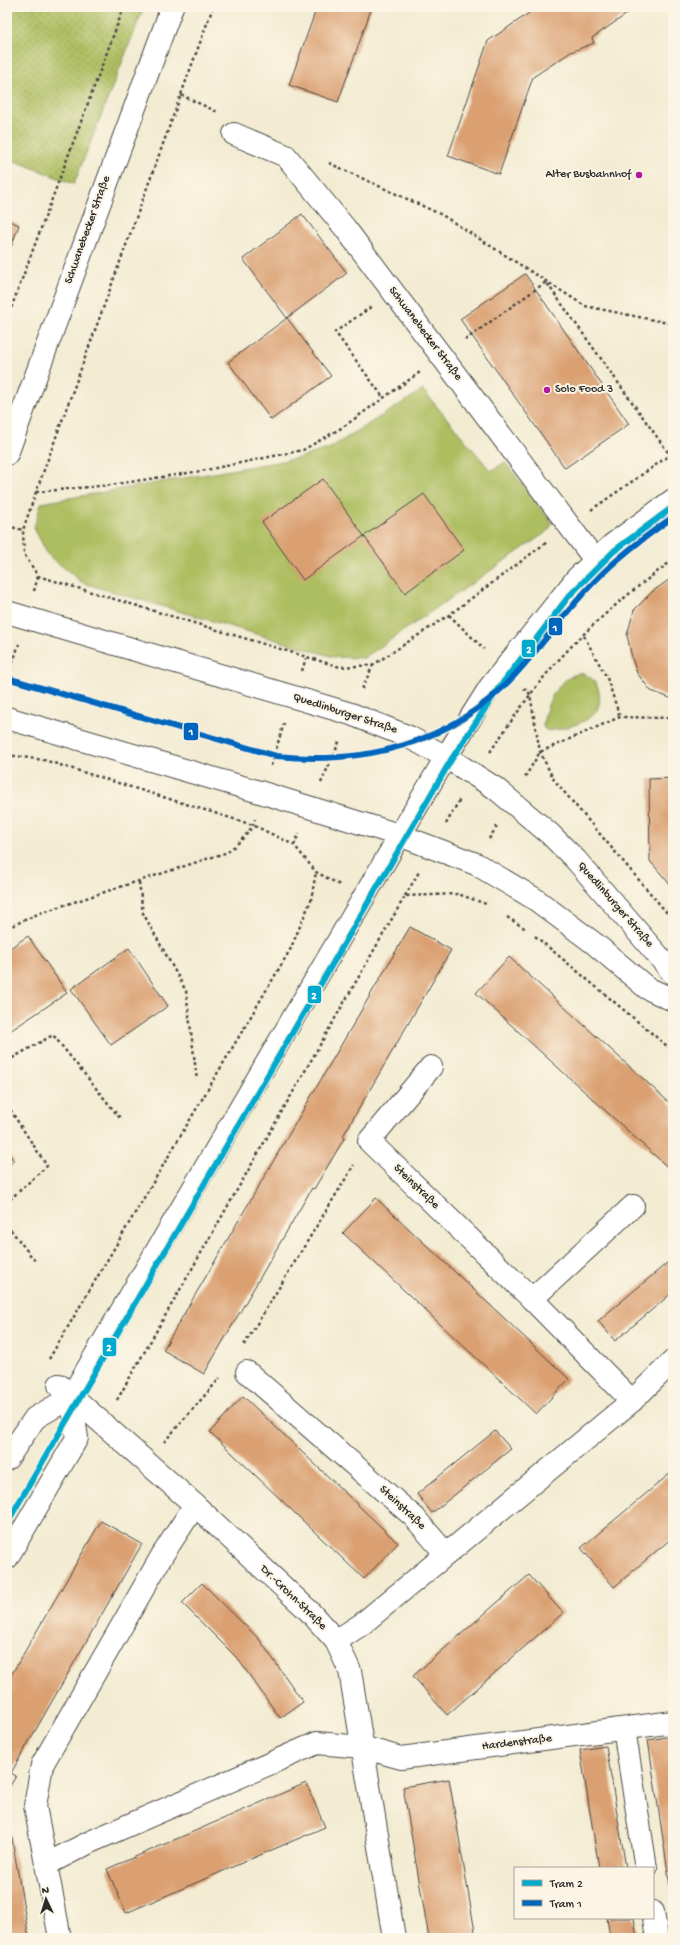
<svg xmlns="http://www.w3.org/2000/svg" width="680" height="1945" font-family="'Gochi Hand',sans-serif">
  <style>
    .green { fill: #adbe61; stroke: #6c7446 }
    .park { fill: url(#park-dots); stroke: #6c7446 }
    .building { fill: #daa072 }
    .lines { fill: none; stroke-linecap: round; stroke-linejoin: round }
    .minor-casing { stroke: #494844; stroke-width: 24 }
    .major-casing { stroke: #494844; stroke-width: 24 }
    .path { stroke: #494844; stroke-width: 2.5; stroke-dasharray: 3 3; stroke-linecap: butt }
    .minor { stroke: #fff; stroke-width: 22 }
    .major { stroke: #fff; stroke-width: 22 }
    .tram-1-casing { stroke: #fcf5e5; stroke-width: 9 }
    .tram-2-casing { stroke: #fcf5e5; stroke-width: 9 }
    .tram-1 { stroke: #00a9ce; stroke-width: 6 }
    .tram-2 { stroke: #0065bd; stroke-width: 6 }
    .poi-dot { fill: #b5179e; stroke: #fcf5e5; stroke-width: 1.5 }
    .labels { text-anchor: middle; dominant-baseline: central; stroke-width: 4; stroke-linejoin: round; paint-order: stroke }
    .poi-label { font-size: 12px; fill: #2b2b2b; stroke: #fcf5e5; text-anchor: end }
    .street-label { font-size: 12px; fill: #2b2b2b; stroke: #fcf5e5 }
    .line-badge { stroke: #fcf5e5; stroke-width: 1.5 }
    .badge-label { font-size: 11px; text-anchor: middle; font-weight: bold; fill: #fff }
  </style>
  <defs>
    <pattern id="park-dots" width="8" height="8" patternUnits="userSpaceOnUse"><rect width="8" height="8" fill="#adbe61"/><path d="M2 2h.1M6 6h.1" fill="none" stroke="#8d9b50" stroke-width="1.8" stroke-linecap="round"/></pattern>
  </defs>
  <rect width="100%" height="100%" fill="#fcf5e5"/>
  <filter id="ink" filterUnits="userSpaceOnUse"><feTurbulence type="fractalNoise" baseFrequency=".025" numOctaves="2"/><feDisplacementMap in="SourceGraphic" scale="8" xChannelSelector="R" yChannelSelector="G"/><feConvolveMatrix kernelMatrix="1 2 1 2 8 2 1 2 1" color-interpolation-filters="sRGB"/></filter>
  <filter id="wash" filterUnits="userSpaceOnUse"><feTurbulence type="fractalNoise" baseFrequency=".012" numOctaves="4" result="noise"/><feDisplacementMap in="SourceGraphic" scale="16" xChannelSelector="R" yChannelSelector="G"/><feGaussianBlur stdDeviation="0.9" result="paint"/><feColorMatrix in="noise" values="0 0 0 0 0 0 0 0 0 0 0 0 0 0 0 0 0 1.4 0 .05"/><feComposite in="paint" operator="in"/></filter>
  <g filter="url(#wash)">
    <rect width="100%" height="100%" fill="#f3ecd3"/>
    <g class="green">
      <polygon points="423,390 491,471 505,462 552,523 548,531 364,658 334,657 83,583 48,555 34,528 41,503 299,458 330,448"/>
      <path d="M580,673C583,674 588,676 591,678C600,685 602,700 597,710C592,722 557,732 546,730L543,727C545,704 557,679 580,673Z"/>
    </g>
    <polygon class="park" points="7,7 144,7 74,184 7,158"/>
    <g id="blocks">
      <g class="building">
        <polygon points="317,7 372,7 338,102 289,85"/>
        <polygon points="538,7 637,7 592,38 594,43 571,52 533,77 499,174 448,156 488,41"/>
        <polygon points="302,214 347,273 287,318 331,376 271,420 228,362 287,318 243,259"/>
        <polygon points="7,220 19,225 7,258"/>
        <polygon points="525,274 629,424 565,468 460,319"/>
        <polygon points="323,479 364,536 303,580 262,522"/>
        <polygon points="424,494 464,550 405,593 364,536"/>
        <polygon points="673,577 673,699 651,691 637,673 632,658 627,635 634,610 653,591"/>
        <polygon points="673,778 673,888 650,861 649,779"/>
        <polygon points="410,927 451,950 343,1136 345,1137 314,1189 312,1188 204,1374 163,1350"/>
        <polygon points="28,936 67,993 10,1031 7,1027 7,950"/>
        <polygon points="129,948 168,1006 111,1045 71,989"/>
        <polygon points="509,957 673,1106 673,1172 476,993"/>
        <polygon points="7,1151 14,1161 7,1167"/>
        <polygon points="376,1198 569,1379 536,1414 343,1233"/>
        <polygon points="673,1258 673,1292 615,1341 598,1321"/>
        <polygon points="243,1396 398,1543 364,1579 210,1432"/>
        <polygon points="495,1431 511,1449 432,1513 417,1494"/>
        <polygon points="673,1471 673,1537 614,1587 581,1548"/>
        <polygon points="101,1521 142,1544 11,1773 16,1776 7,1791 7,1682"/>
        <polygon points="529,1575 563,1613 447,1715 413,1676"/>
        <polygon points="202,1583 259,1639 303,1702 280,1718 238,1659 182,1603"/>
        <polygon points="673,1736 673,1899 672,1899 648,1740"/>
        <polygon points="606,1746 626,1868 599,1868 580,1750"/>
        <polygon points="449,1779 476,1938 429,1938 403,1787"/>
        <polygon points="306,1783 325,1827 126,1913 107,1869"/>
        <polygon points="7,1815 8,1815 29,1938 7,1938"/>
        <polygon points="607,1918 634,1918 637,1938 610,1938"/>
      </g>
    </g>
  </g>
  <g filter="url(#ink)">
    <use href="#blocks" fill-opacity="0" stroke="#494844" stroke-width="1"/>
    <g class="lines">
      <defs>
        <g id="minor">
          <polyline points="234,134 286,156 345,228 595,560"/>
          <polyline points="431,1067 369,1141 532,1299 632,1401"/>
          <polyline points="532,1299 633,1206"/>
          <polyline points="247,1372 414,1517 446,1554"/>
          <polyline points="59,1385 195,1505 309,1611 336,1641 350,1671 394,1938"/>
          <polyline points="7,1459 35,1418 71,1397 446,757 490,687 577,578 612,545 673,500"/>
          <polyline points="7,1558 77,1438 71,1397"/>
          <polyline points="336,1641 362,1624 632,1401 673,1361"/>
          <polyline points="624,1729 646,1868"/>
          <polyline points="47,1864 90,1842 317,1743 362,1747 401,1758 673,1722"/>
          <polyline points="653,1912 657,1938"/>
          <polyline points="60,1938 35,1806 42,1765 163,1554 195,1505"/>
        </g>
        <g id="major">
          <polyline points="7,454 172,7"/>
          <polyline points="7,612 351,714 409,737 446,757 495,788 550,834 576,860 673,973"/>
          <polyline points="7,718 263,793 399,835 476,864 535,899 595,944 647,988 673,1000"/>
        </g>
      </defs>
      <use href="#minor" class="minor-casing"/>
      <use href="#major" class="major-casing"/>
      <g class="path">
        <polyline points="213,7 36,492 23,530 24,554 38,576 340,667 373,665 449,615 547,542"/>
        <polyline points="181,95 218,112"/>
        <polyline points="329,163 442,215 585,306 673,324"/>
        <polyline points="371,307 335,332 383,397"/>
        <polyline points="7,319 124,7"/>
        <polyline points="465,340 546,282 670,455"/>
        <polyline points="36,492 110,485 201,471 303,450 343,427 420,372"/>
        <polyline points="591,510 673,453"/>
        <polyline points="7,526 23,530"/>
        <polyline points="34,591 38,576"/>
        <polyline points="449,615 484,649"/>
        <polyline points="584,636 607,678 620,717"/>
        <polyline points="302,671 306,658"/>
        <polyline points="7,680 19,644"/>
        <polyline points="524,688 530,694 540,752 554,780 673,920"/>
        <polyline points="362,689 373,665"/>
        <path d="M490,752C503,733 516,714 530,695C569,642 620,599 673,560"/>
        <polyline points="7,755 44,760 253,825 294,845 316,872 340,885"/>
        <polyline points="271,766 284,723"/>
        <polyline points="525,777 540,752 620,717 673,718"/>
        <polyline points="321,783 340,740"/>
        <polyline points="446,824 460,799"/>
        <polyline points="489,839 497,826"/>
        <polyline points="294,845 299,833"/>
        <polyline points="139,882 143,913 186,991 197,1080"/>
        <polyline points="405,896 419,872"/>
        <polyline points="507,917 526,929"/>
        <path d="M7,928L40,913L228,852C239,842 251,833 255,819"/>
        <polyline points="535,936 673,1051"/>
        <polyline points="7,1061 53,1035 120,1118"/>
        <polyline points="7,1105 47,1166 7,1202"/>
        <polyline points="7,1225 35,1261"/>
        <polyline points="244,1345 354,1165"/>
        <polyline points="49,1359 290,950 311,900 316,872"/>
        <polyline points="117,1400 405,896 458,894 486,904"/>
        <polyline points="164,1442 220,1378"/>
        <polyline points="7,1592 11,1585"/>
      </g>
      <use href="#minor" class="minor"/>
      <use href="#major" class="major"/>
      <defs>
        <polyline id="tram-1" points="7,1523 451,760 498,689 569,596 614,551 673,507"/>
        <path id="tram-2" d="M7,678L276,756C365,765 450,744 513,677C542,646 566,610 596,580C619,556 646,536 673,517"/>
      </defs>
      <use href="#tram-1" class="tram-1-casing"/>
      <use href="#tram-2" class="tram-2-casing"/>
      <use href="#tram-1" class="tram-1"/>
      <use href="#tram-2" class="tram-2"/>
    </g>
  </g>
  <g class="poi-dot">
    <circle cx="639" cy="175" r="4"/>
    <circle cx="547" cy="390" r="4"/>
  </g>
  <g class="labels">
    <g class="poi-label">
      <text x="631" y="175">Alter Busbahnhof</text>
      <text x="555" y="390" text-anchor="start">Solo Food 3</text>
    </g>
    <g class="street-label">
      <text transform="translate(88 230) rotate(-70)">Schwanebecker Straße</text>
      <text transform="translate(425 334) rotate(53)">Schwanebecker Straße</text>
      <text transform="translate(345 714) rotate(18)">Quedlinburger Straße</text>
      <text transform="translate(615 905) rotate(49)">Quedlinburger Straße</text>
      <text transform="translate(416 1187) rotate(44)">Steinstraße</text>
      <text transform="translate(402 1508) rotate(43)">Steinstraße</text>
      <text transform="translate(293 1598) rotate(44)">Dr.-Crohn-Straße</text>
      <text transform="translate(517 1743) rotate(-7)">Hardenstraße</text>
    </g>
  </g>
  <g class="line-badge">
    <rect x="548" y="617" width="15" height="19" rx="4" fill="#0065bd"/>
    <rect x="521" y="639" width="15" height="19" rx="4" fill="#00a9ce"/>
    <rect x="183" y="722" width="16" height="19" rx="4" fill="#0065bd"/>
    <rect x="307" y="985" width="15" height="19" rx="4" fill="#00a9ce"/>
    <rect x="102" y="1337" width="15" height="20" rx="4" fill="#00a9ce"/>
  </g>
  <g class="badge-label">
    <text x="555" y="631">1</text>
    <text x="529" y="653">2</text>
    <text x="191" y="735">1</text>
    <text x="314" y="999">2</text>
    <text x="109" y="1351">2</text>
  </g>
  <rect width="680" height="1945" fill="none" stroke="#fcf5e5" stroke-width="24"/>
  <rect x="514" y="1867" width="140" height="52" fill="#fcf5e5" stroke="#a8a49b"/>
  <rect x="522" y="1880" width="20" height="6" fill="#00a9ce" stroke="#a8a49b"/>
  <text x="550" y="1887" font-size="12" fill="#2b2b2b">Tram 2</text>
  <rect x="522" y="1900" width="20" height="6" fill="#0065bd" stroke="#a8a49b"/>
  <text x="550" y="1907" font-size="12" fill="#2b2b2b">Tram 1</text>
  <g transform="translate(46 1899) rotate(356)" stroke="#fcf5e5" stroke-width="3" paint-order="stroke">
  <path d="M0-3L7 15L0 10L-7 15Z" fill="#2b2b2b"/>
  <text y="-6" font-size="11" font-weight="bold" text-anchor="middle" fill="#2b2b2b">N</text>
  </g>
</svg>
